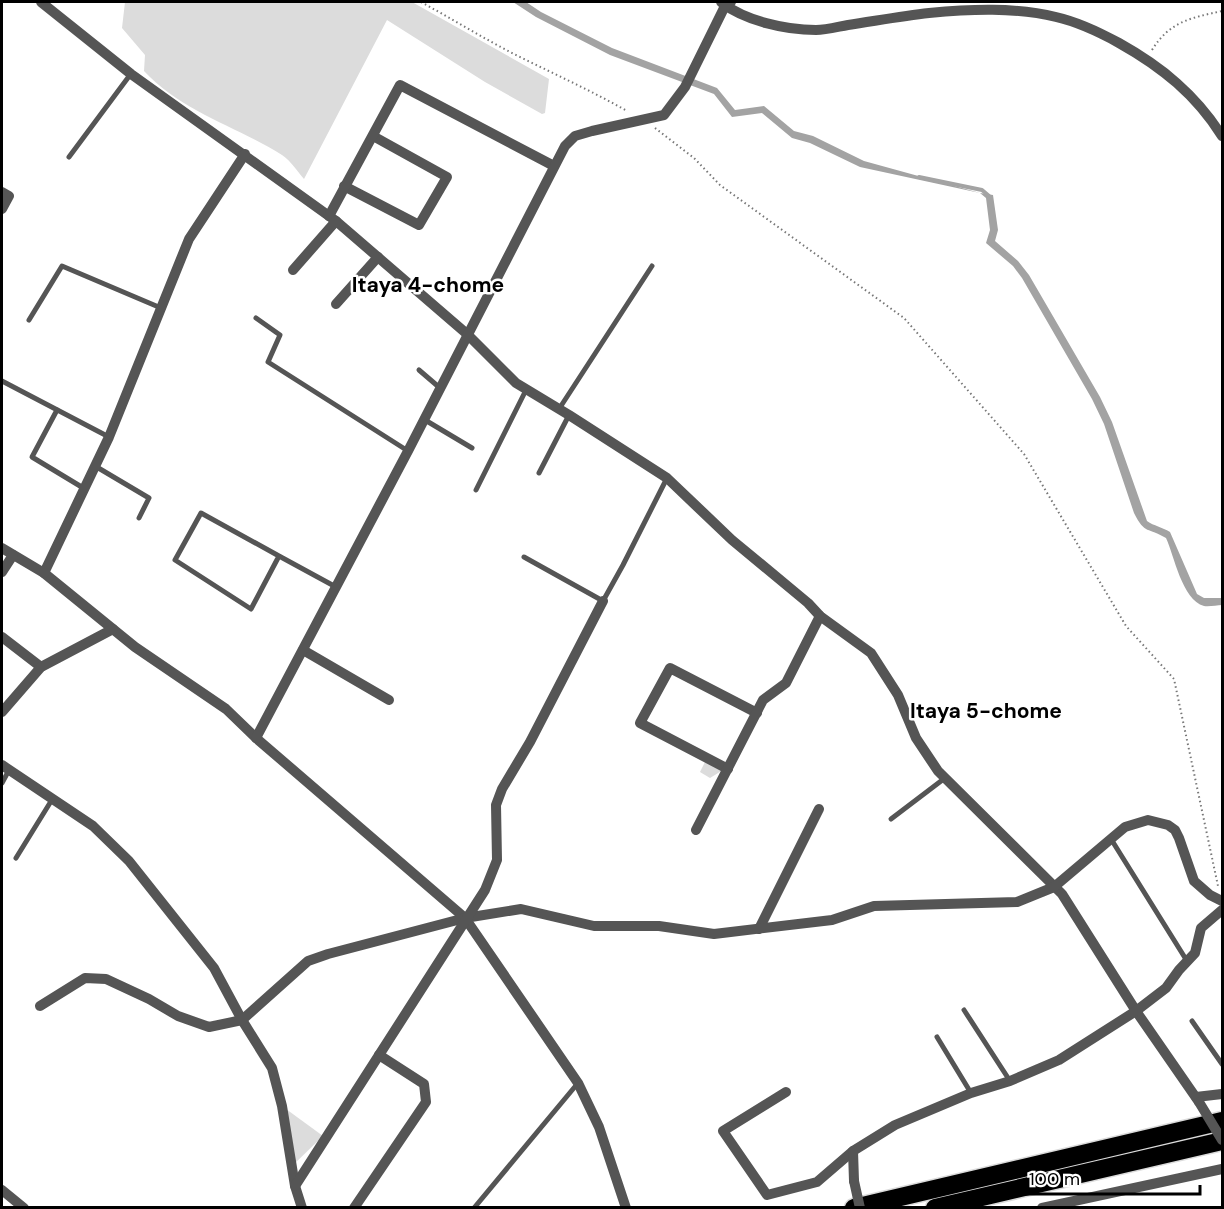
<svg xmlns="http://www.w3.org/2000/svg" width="1224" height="1209" font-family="'DM Sans',sans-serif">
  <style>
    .green { fill: #dcdcdc }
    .water { fill: #a3a3a3 }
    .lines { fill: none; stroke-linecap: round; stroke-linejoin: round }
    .stream { stroke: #a3a3a3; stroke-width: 4 }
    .highway-casing { stroke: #dbdbdb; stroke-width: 21 }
    .path { stroke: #777; stroke-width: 2; stroke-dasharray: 1.5 3; stroke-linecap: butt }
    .lane { stroke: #555; stroke-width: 5 }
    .street { stroke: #555; stroke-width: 10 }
    .highway { stroke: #000; stroke-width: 18 }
    .street-bridge { stroke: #555; stroke-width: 10 }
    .labels { text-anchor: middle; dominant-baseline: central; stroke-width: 5; stroke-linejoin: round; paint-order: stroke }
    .neighbourhood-label { font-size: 21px; font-weight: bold; fill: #000; stroke: #fff }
  </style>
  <rect width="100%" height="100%" fill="#fff"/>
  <g class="green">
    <path d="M125,2H412L549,79L545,113L542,114L485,82L387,20L304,179C298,172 291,161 282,155C236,126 182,112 144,71L145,55L122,28Z"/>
    <polygon points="705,762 723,770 710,778 700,772"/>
    <polygon points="286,1109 323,1136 291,1167"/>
  </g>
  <path class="water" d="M513,2H526L541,12L612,48L717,88L735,110L764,106L794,131L813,136L864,161L980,193L993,195L998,230L995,241L1018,261L1029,275L1100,397L1112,422L1147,521C1154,526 1162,527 1170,532L1197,594L1204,598H1222V605C1217,605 1209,607 1204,606C1182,600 1174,555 1166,538C1148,527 1145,535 1134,513L1104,424L1092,399L1022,278L1013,266L986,243L990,230L986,198L980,193L860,167L810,143L792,138L762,113L732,117L714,94L610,55L536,17Z"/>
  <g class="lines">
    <polyline class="stream" points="919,177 982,190 989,196"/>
    <defs>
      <g id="highway">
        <polyline points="854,1208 1222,1121"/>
        <polyline points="935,1208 1222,1141"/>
      </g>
    </defs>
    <use href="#highway" class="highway-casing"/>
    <g class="path">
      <path d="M421,2C452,19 483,38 514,54C552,73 590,90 627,111"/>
      <path d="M1152,50C1170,21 1191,18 1222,11"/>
      <polyline points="655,128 694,158 720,185 904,318 1024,454 1126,626 1174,679 1218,886"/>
    </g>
    <g class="lane">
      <polyline points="69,157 130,75"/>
      <polyline points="256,318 280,335 268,362 408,451"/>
      <polyline points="29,320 62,266 161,308"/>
      <polyline points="419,370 440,388"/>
      <polyline points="2,381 109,437"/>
      <polyline points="559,409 652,266"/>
      <polyline points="57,410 32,457 85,489"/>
      <polyline points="425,420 472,448"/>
      <polyline points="95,466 149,498 139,518"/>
      <polyline points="539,473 569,415"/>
      <polyline points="476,490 526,390"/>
      <polyline points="279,556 201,513 175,560 251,609 279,556 336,587"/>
      <polyline points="524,557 603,601 623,565 667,478"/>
      <polyline points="2,783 9,770"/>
      <polyline points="891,819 945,778"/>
      <polyline points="1111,839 1187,961"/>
      <polyline points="16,858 53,798"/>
      <polyline points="964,1010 1010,1081"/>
      <polyline points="1192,1021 1222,1064"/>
      <polyline points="937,1037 971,1093"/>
      <polyline points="474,1208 578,1083"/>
    </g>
    <g class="street">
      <polyline points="41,2 131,74 336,221 467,334 516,383 569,415 667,478 732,540 808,603 820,616 871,653 898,695 916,738 938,771 1062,894 1136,1011 1199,1102"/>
      <path d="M721,2C745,21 786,30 816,30C826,30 837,27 848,25C875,21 902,16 929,13C970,9 1015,7 1056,17C1078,22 1099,32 1119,43C1162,67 1196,95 1222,136"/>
      <polyline points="344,186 419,225 447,177 373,136"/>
      <polyline points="2,192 9,196 2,209"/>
      <polyline points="329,216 400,85 554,166"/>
      <polyline points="293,270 336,221"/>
      <polyline points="336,304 378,257"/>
      <polyline points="2,548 44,573 135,647 226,709 256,738 465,918 578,1083 599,1127 626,1208"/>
      <polyline points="2,572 13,555"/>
      <polyline points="44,573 109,437 189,239 245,154"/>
      <polyline points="2,637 41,667"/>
      <polyline points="303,650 389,700"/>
      <polyline points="2,712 41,667 113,629"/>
      <polyline points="256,738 408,451 565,146 575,136 592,131 664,115 685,87 725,6 731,2"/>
      <polyline points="2,765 93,826 129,861 214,968 242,1020 272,1068 282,1106 295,1186 302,1208"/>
      <polyline points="728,769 640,723 670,668 757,713"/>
      <polyline points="696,830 763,700 786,683 820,616"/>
      <polyline points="759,929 819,809"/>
      <polyline points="40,1006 85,978 106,979 149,999 178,1016 209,1027 242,1020 308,961 328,954 465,918 521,909 594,926 659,926 714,934 832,920 874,906 1017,902 1054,887 1125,827 1148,820 1168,825 1175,830 1179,838 1194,881 1210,895 1222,901"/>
      <polyline points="786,1092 723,1131 767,1195 817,1182 853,1151"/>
      <polyline points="1196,1097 1222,1094"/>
      <polyline points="854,1181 853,1151 895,1125 971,1093 1010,1081 1059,1060 1136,1011 1166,988 1179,970 1195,953 1201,928 1222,910"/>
      <polyline points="295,1186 485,890 497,860 496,805 502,789 530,742 603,601"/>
      <polyline points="2,1190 24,1208"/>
      <polyline points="354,1208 426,1102 424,1084 379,1055"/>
      <polyline points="1042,1208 1222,1169"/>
    </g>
    <use href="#highway" class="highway"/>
    <g class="street-bridge">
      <polyline points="1199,1102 1222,1140"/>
      <polyline points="854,1181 860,1208"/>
    </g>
  </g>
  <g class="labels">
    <g class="neighbourhood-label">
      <text x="428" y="285">Itaya 4-chome</text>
      <text x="986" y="711">Itaya 5-chome</text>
    </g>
  </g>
  <rect width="1224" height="1209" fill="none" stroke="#000000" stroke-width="6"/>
  <path d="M1020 1185v9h180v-9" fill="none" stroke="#000000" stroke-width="3"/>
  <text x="1029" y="1185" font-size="18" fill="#000000" stroke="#ffffff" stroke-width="4.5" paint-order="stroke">100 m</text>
</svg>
